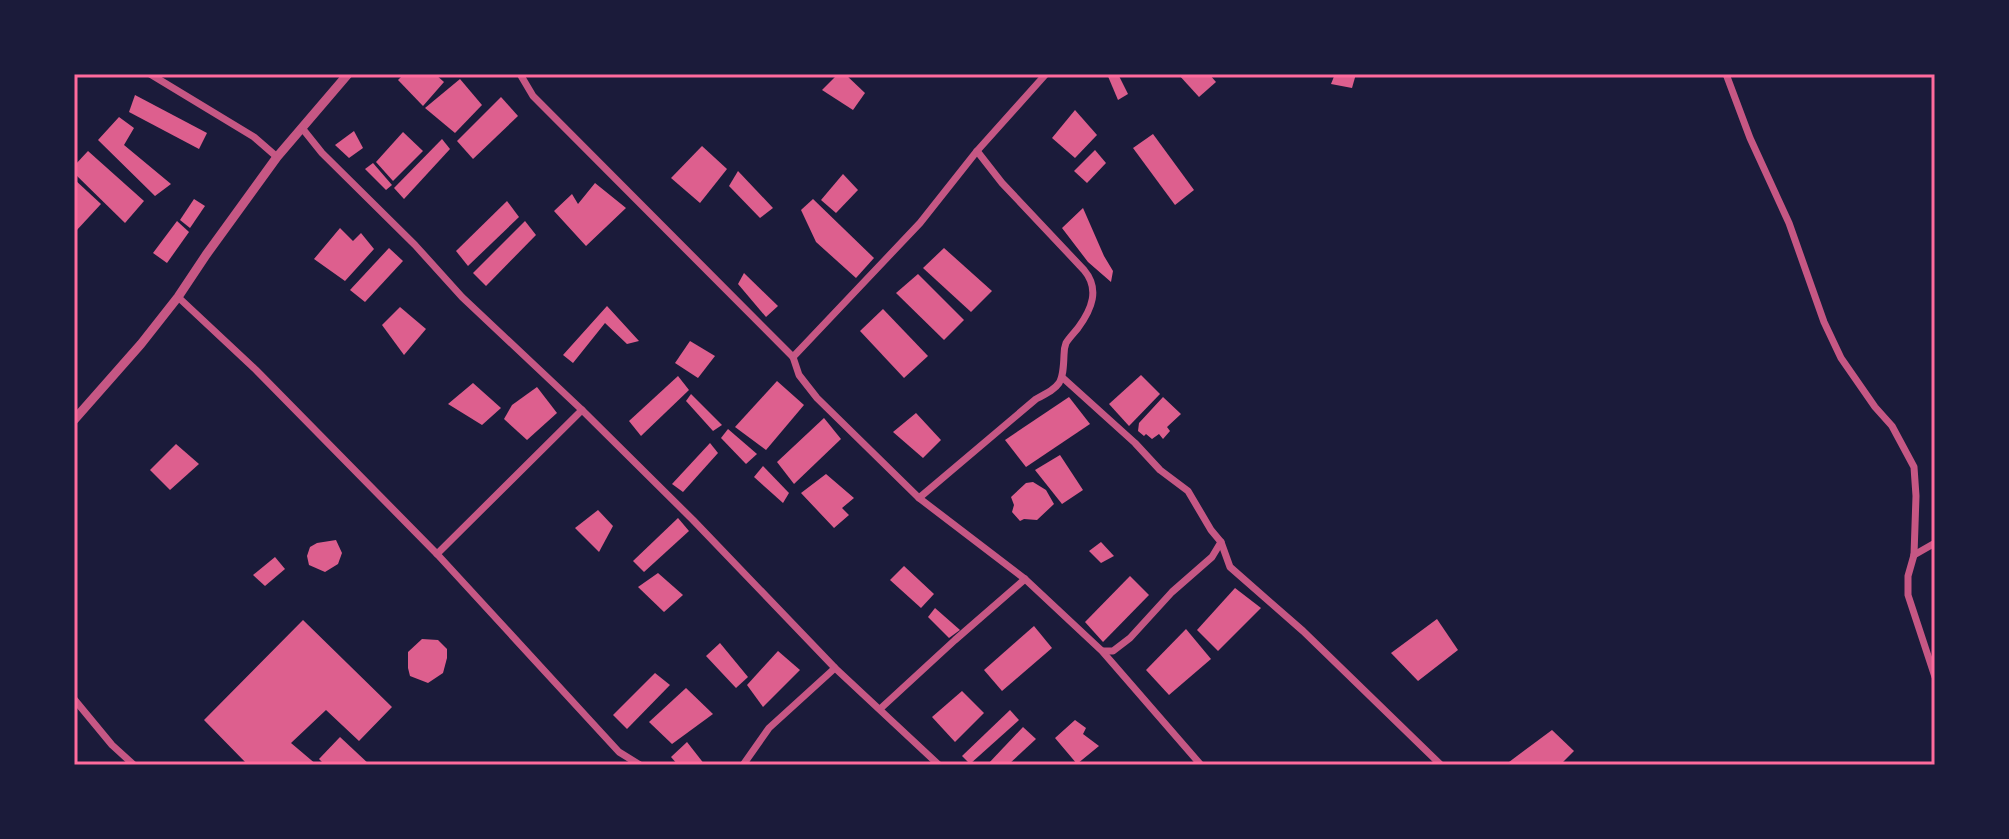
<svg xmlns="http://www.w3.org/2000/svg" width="2009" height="839" font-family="Ubuntu,sans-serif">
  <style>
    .building { fill: #dd5f8e }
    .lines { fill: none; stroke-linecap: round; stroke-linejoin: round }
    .minor { stroke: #c65784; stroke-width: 7 }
    .tertiary { stroke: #c65784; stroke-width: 9 }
    .neatline { fill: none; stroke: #ff6b9d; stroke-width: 3 }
  </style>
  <rect width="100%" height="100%" fill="#1b1b3a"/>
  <g class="building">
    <polygon points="404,74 435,74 444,82 423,106 398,80"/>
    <polygon points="838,74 845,74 865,93 853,110 822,90"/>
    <polygon points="1107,74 1118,74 1128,94 1118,100"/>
    <polygon points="1178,74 1209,74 1216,82 1199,97"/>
    <polygon points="1335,74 1356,74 1352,88 1331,84"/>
    <polygon points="460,79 482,105 455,133 425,108"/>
    <polygon points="135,95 207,133 199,149 129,112"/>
    <polygon points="501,97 518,116 473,159 457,141"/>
    <polygon points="1075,110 1097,135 1075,158 1052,138"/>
    <polygon points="119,117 134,128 124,145 171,184 155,196 98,140"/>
    <polygon points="354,131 363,148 349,158 335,145"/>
    <polygon points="403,132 423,151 393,181 376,162"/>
    <polygon points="1153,134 1194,190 1175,205 1133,148"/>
    <polygon points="442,139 450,149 404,199 394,188"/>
    <polygon points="702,146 727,169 700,203 671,178"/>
    <polygon points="1095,150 1106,163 1087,183 1074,171"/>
    <polygon points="88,151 144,201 125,223 74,173 74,166"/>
    <polygon points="373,163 392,185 386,190 365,169"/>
    <polygon points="738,171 773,208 760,218 729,186"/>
    <polygon points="843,174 858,190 836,213 821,200"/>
    <polygon points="74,179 101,204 76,231 74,229"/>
    <polygon points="595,183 626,208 586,246 554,211 572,194 578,204"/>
    <polygon points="194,199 205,206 190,228 180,220"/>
    <polygon points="813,199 874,258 856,278 816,242 801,210"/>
    <polygon points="507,201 519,217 468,266 456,251"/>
    <polygon points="1083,208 1104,256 1113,271 1111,282 1088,262 1062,228"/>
    <polygon points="177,221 189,232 167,263 153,253"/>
    <polygon points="525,221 536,235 486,286 473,273"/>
    <polygon points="340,228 353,241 361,233 374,249 345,281 314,259"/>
    <polygon points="389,248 403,261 365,302 350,290"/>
    <polygon points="944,248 992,291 971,312 923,268"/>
    <polygon points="744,273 778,306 766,317 738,284"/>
    <polygon points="918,274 964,320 944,340 896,293"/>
    <polygon points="607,306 639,341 627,344 605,323 573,363 563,355"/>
    <polygon points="400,307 426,329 404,355 382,325"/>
    <polygon points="883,309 928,356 904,378 860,331"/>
    <polygon points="690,341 715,356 698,378 675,363"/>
    <polygon points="1141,375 1160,394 1129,426 1109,404"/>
    <polygon points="678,376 689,390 641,436 629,421"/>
    <polygon points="777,381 804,405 766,450 735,427"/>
    <polygon points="473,383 501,408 482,425 448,404"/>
    <polygon points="537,387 557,413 527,440 504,419 512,405"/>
    <polygon points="691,394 722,425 713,431 686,401"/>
    <polygon points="1069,397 1090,424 1026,467 1005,440"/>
    <polygon points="1163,397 1181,414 1167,427 1170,431 1163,439 1159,434 1152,439 1146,434 1144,436 1138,431 1139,423"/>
    <polygon points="916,413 941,440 923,458 893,432"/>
    <polygon points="824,418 841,439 794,484 777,462"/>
    <polygon points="728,429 757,454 746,464 721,438"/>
    <polygon points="710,443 718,453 683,492 672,484"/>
    <polygon points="176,444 199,464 170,490 150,470"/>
    <polygon points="1060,455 1083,490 1062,504 1035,470"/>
    <polygon points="763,466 789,493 783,503 754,477"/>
    <polygon points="826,474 854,498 842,508 849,515 834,528 801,493"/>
    <polygon points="1033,482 1046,490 1054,504 1037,520 1024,519 1020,521 1012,512 1014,505 1011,497 1026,483"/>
    <polygon points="598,510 613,526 599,552 575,528"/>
    <polygon points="678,518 689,531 644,572 633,561"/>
    <polygon points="336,540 342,553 338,564 325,572 309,565 307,556 310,547 317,543"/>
    <polygon points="1101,542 1114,556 1101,563 1089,551"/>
    <polygon points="275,557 285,569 265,586 253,575"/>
    <polygon points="904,566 934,594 921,608 890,580"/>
    <polygon points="658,573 683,595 664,612 638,587"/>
    <polygon points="1130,576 1149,595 1103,642 1085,622"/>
    <polygon points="1235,588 1261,608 1218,651 1197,630"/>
    <polygon points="935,608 960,630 949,638 928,617"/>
    <polygon points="1437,619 1458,650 1418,681 1391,653"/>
    <polygon points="303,620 392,707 359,741 326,710 291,743 317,765 248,765 204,720"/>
    <polygon points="1034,626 1052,648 1002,691 984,670"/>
    <polygon points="1186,629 1211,659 1169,695 1146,670"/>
    <polygon points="422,639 438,640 447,649 447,658 443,673 428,683 410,676 408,668 408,652"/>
    <polygon points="720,643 748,677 736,688 706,656"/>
    <polygon points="778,651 800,670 763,707 747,685"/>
    <polygon points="655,673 670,685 627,729 613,715"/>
    <polygon points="686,688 713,714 672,744 649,722"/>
    <polygon points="962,691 984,713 955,742 932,717"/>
    <polygon points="1010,710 1019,720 970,764 962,756"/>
    <polygon points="1075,720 1086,728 1083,734 1099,746 1077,764 1055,738"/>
    <polygon points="1023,727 1036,739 1008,765 987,765"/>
    <polygon points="1552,730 1574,751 1560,765 1505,765"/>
    <polygon points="340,737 370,765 325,765 319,759"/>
    <polygon points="687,742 705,765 678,765 671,757"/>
  </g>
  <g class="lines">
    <g class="minor">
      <polyline points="150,74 254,137 277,157"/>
      <polyline points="520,74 533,96 793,357 799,375 817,398 919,498 1025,579 1102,651 1201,765"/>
      <polyline points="1726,74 1750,138 1789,223 1824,322 1841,358 1875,407 1892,426 1914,467 1916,496 1914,555 1908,576 1908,595 1935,677"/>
      <polyline points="302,128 322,153 415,245 462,297 582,410 693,520 835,668 939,765"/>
      <polyline points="178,297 256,370 437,554 619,752 640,765"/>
      <polyline points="793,357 920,223 977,151 1046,74"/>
      <polyline points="1063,378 1135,443 1160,470 1188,491 1211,530 1221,542 1212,557 1172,592 1130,638 1113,651 1103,651"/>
      <path d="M919,498L1036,399C1061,386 1063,384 1064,355C1064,350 1064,348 1066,343C1069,338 1074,333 1078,328C1092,309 1100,289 1084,270L1002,183L977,151"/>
      <polyline points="1221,542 1230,567 1303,631 1441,765"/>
      <polyline points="437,554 582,410"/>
      <polyline points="1914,555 1935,543"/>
      <polyline points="74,699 112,745 134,765"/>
      <polyline points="880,709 955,640 1025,579"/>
      <polyline points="743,765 769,728 835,668"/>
    </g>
    <polyline class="tertiary" points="74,420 141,344 178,297 206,255 277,157 348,74"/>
  </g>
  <rect width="2009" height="839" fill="none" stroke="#1b1b3a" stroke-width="152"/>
  <rect x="76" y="76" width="1857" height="687" class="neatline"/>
</svg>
